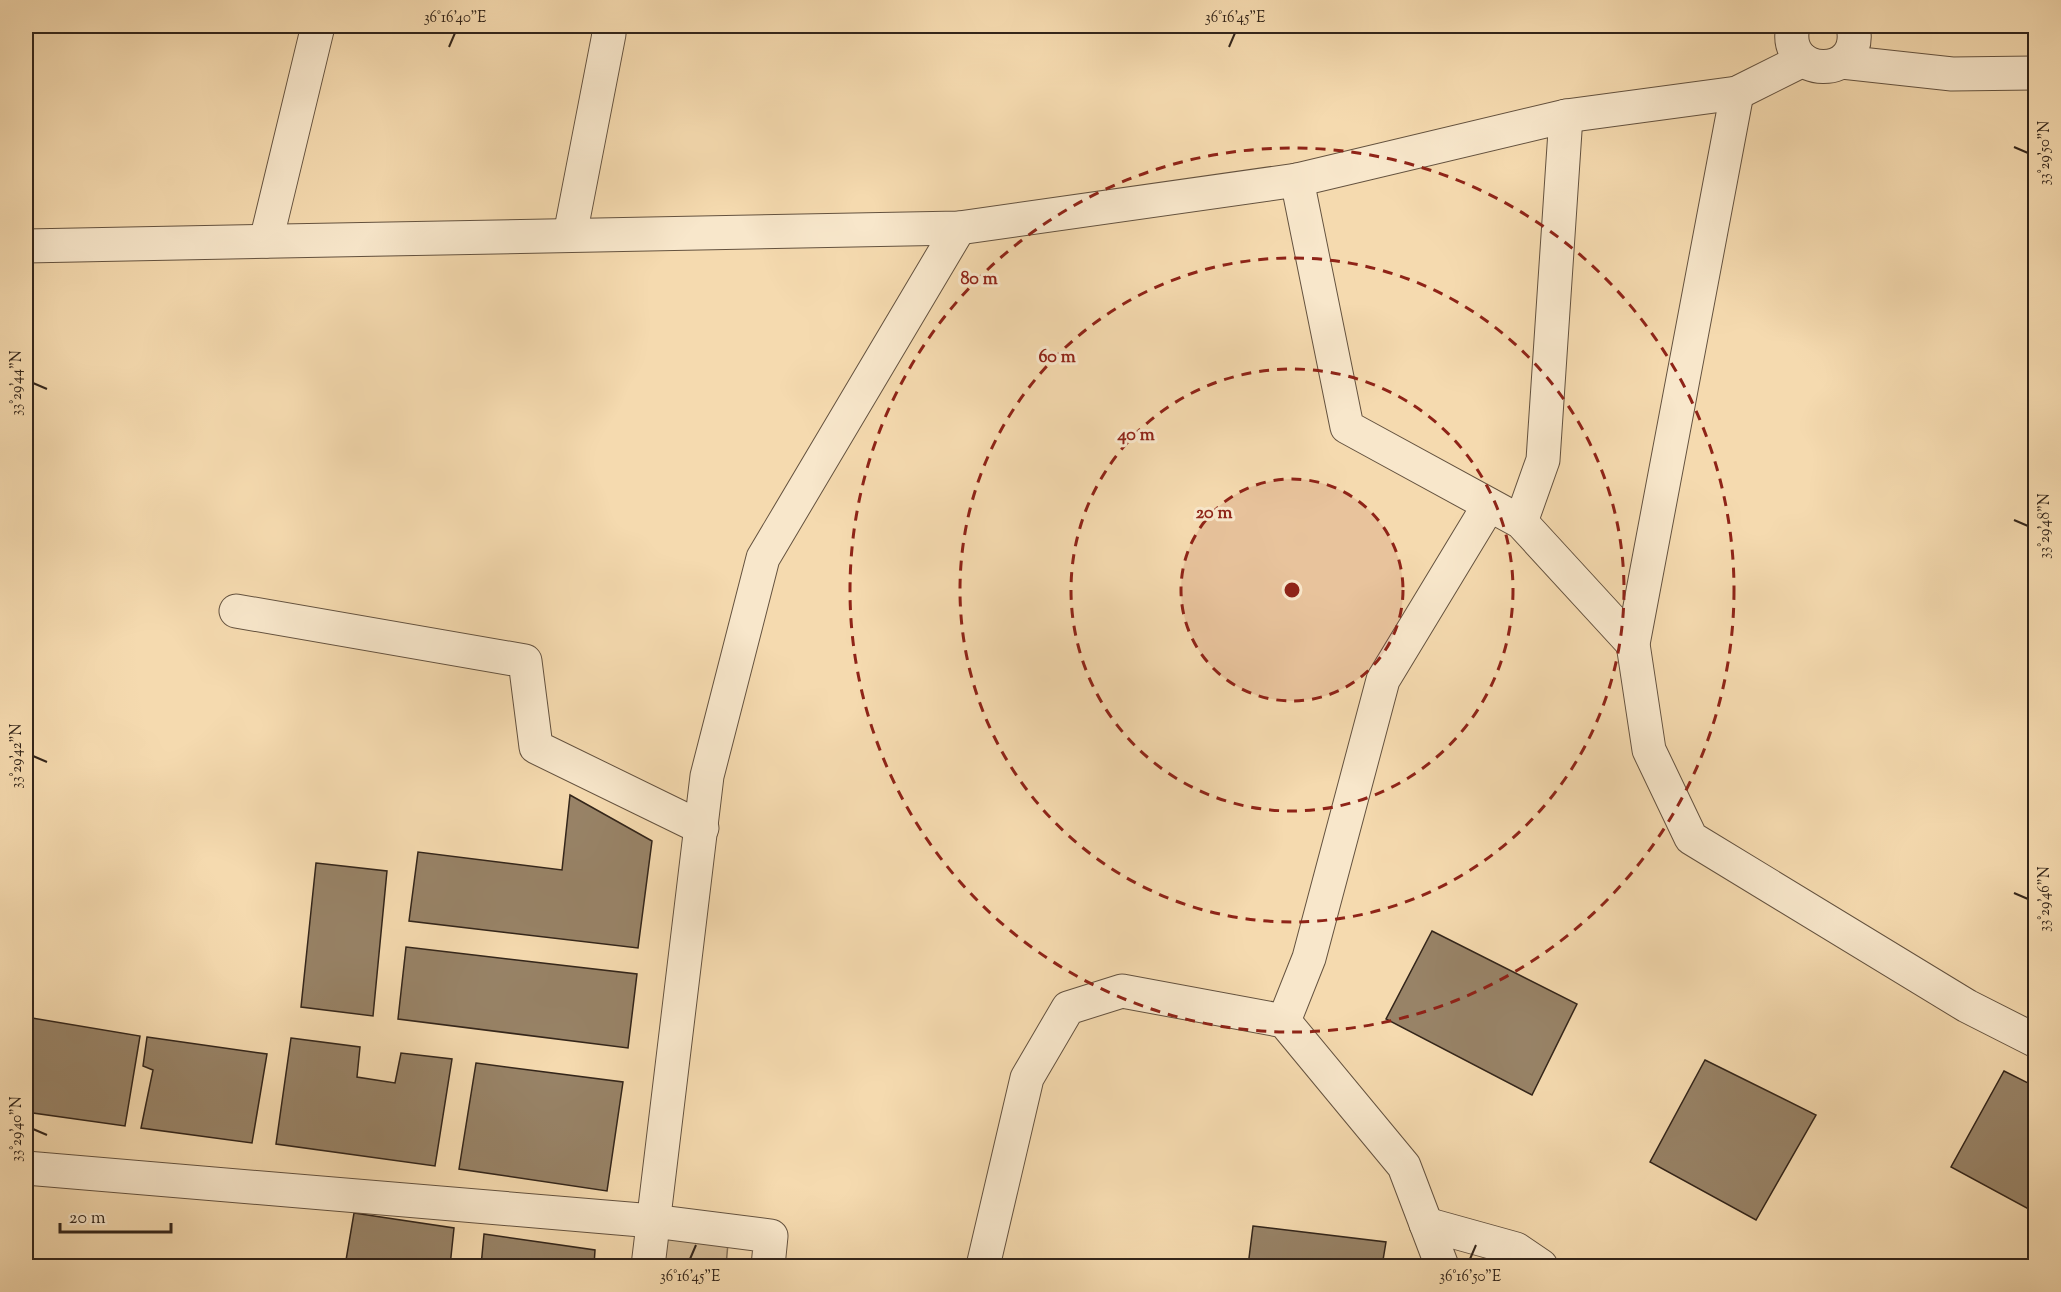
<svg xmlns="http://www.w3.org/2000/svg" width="2061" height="1292" font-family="'Sorts Mill Goudy',serif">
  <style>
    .green { fill: #d4bb96; stroke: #847058; stroke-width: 1.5 }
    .building { fill: #988367; stroke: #33251a; stroke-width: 1.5 }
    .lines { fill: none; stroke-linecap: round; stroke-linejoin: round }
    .minor-casing { stroke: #64523f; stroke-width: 35 }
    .tertiary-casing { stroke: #64523f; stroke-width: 35 }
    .minor { stroke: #f8e7cb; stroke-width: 33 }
    .tertiary { stroke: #f8e7cb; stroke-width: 33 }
    .ticks { fill: none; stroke: #33251a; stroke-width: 2 }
    .ring { fill: none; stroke: #8f2418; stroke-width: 3; stroke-dasharray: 10 8 }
    .centre { fill: #8f2418; stroke: #f8e7cb; stroke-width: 3 }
    .ring-label { font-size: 18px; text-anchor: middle; font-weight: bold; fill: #8f2418; stroke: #f8e7cb; stroke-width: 6; stroke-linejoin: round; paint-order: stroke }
    .neatline { fill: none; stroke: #33251a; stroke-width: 2 }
    .ticks-label { font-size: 15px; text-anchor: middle; fill: #33251a }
  </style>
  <rect width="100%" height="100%" fill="#f5daaf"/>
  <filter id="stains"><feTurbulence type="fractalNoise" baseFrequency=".00333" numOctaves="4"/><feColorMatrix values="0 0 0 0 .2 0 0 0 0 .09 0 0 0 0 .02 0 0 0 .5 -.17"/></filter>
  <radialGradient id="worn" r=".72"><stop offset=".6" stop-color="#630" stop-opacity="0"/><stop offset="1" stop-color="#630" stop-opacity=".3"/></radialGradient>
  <polygon class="green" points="651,1238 728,1243 726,1266 648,1266"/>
  <g class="building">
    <polygon points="570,795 652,841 638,948 409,921 418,852 562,870"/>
    <polygon points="316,863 387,871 373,1016 301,1007"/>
    <polygon points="1432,931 1577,1004 1532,1095 1386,1019"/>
    <polygon points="406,947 637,974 628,1048 398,1019"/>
    <polygon points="26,1017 140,1036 125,1126 26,1112"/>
    <polygon points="147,1037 267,1054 252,1143 141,1128 153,1070 143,1066"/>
    <polygon points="291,1038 360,1047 357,1077 395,1083 401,1053 452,1059 435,1166 276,1144"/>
    <polygon points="1705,1060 1816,1115 1756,1220 1650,1162"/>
    <polygon points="476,1063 623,1082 607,1191 459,1169"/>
    <polygon points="2004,1071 2036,1087 2036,1213 1951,1167"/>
    <polygon points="354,1213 454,1228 450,1266 345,1266"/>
    <polygon points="1253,1226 1386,1242 1382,1266 1248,1266"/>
    <polygon points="484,1234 595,1250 594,1266 481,1266"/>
  </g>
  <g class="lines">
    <defs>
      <g id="minor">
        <polyline points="1737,93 1633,644 1649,750 1691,838 1967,1006 2036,1041"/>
        <polyline points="1297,180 1347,427 1521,522 1633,644"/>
        <polyline points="570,235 609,34 607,26"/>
        <polyline points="266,241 318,26"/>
        <polyline points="1521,522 1543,460 1566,116"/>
        <polyline points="236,611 525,661 536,747 702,828"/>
        <polyline points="1284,1021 1309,958 1383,680 1489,505"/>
        <polyline points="26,1168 653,1221 771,1236 768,1266"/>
        <polyline points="1426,1224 1516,1249 1541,1266"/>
        <polyline points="983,1266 1027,1078 1068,1008 1122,991 1284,1021 1404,1166 1442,1266"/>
      </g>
      <g id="tertiary">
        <path d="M1793,26C1781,79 1865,81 1853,26"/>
        <polyline points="1842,62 1952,74 2036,73"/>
        <polyline points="26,246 959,228 1297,180 1566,116 1737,93 1803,60"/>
        <polyline points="648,1266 707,776 763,558 959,228"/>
      </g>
    </defs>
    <use href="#minor" class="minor-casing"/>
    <use href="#tertiary" class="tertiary-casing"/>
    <use href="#minor" class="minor"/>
    <use href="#tertiary" class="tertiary"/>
  </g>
  <path class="ticks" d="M449,47L455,33M1229,47L1235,33M2014,147L2028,153M33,383L47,389M2014,520L2028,526M33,756L47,762M2014,893L2028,899M33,1129L47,1135M690,1259L696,1245M1470,1259L1476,1245"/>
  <circle cx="1292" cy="590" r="111" fill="#8f2418" fill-opacity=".12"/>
  <g class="ring">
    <circle cx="1292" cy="590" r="111"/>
    <circle cx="1292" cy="590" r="221"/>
    <circle cx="1292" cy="590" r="332"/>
    <circle cx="1292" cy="590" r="442"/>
  </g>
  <circle cx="1292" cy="590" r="9" class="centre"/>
  <g class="ring-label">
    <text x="979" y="284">80 m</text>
    <text x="1057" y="362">60 m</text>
    <text x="1136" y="440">40 m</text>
    <text x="1214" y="518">20 m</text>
  </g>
  <rect width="2061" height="1292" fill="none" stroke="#f5daaf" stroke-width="66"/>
  <path d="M60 1223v9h111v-9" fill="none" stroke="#33251a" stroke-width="3"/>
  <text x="69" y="1223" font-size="18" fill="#33251a" stroke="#f8e7cb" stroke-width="4.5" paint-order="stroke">20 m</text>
  <rect x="33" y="33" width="1995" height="1226" class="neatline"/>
  <g class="ticks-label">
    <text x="455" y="22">36°16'40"E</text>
    <text x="1235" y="22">36°16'45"E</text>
    <text transform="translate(2044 153) rotate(-90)" y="5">33°29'50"N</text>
    <text transform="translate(16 383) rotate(-90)" y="5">33°29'44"N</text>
    <text transform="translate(2044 526) rotate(-90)" y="5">33°29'48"N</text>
    <text transform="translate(16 756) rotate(-90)" y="5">33°29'42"N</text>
    <text transform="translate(2044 899) rotate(-90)" y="5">33°29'46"N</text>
    <text transform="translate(16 1129) rotate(-90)" y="5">33°29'40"N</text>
    <text x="690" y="1281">36°16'45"E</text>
    <text x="1470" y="1281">36°16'50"E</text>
  </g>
  <rect width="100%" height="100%" filter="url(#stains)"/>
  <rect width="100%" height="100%" fill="url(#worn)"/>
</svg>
